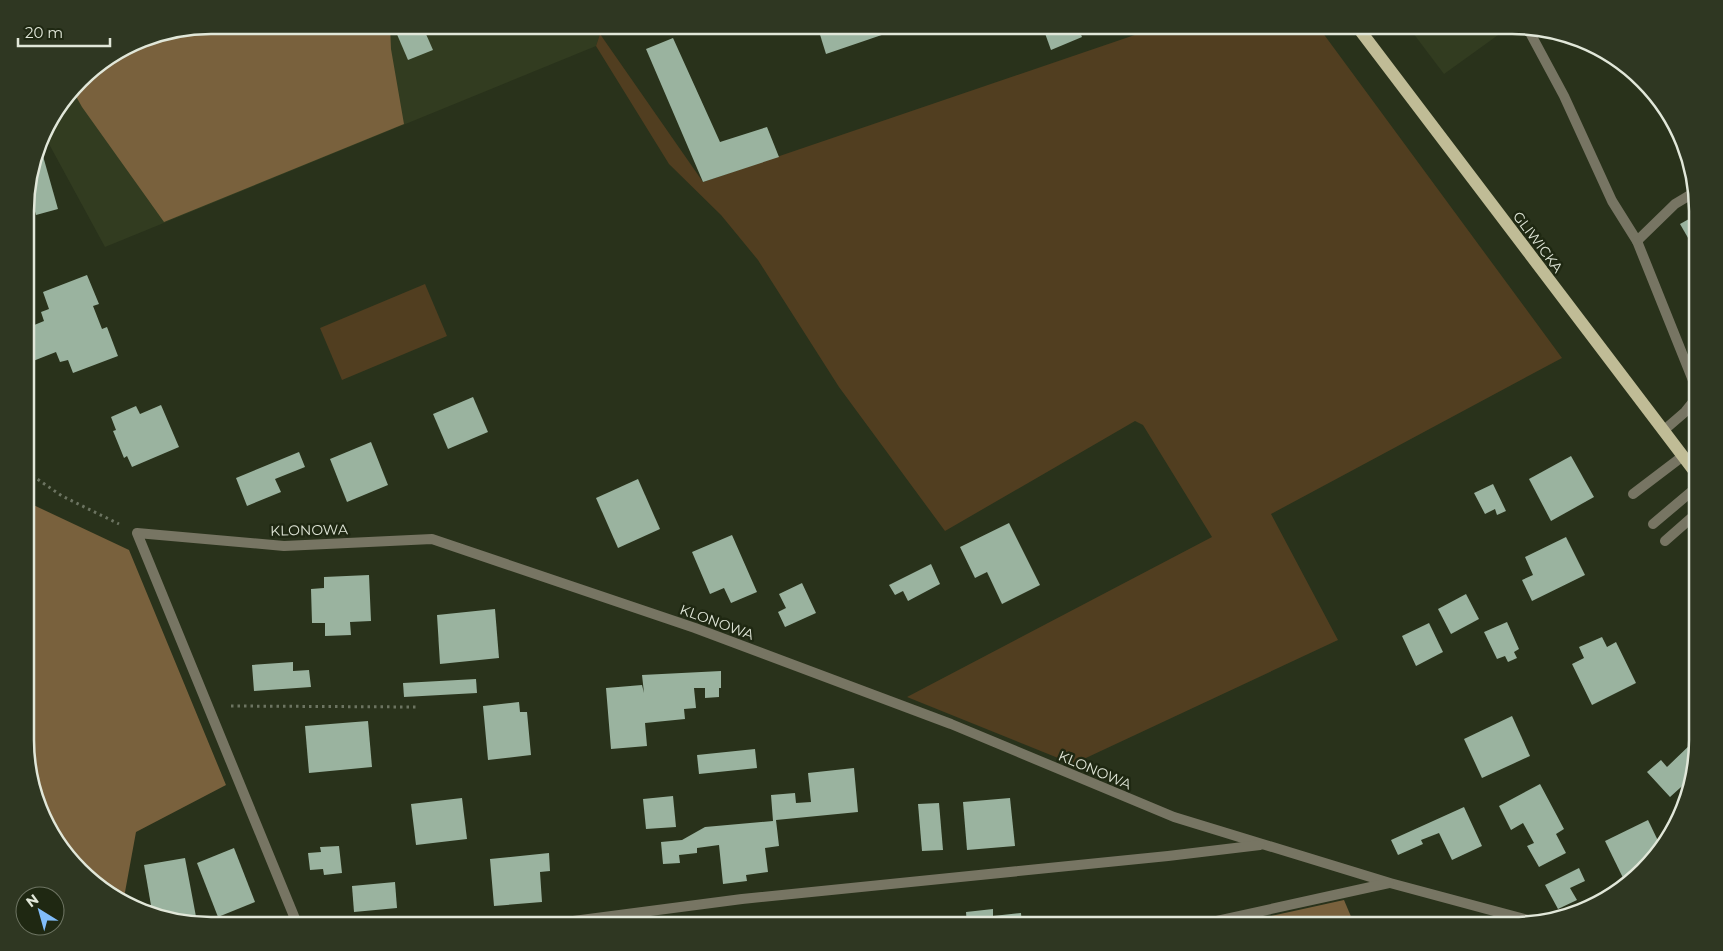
<svg xmlns="http://www.w3.org/2000/svg" width="1723" height="951" font-family="Montserrat,sans-serif">
  <style>
    .built { fill: #323c20 }
    .green { fill: #513e20 }
    .forest { fill: #79613d }
    .building { fill: #9ab39f }
    .lines { fill: none; stroke-linecap: round; stroke-linejoin: round }
    .path { stroke: #6c7461; stroke-width: 3; stroke-dasharray: 2.5 4; stroke-linecap: butt }
    .lane { stroke: #777563; stroke-width: 10 }
    .street { stroke: #777563; stroke-width: 10 }
    .primary { stroke: #c0bc96; stroke-width: 12 }
    .labels { text-anchor: middle; dominant-baseline: central; stroke-width: 5; stroke-linejoin: round; paint-order: stroke }
    .street-label { font-size: 14px; fill: #e1e7d9; stroke: #1f2812 }
    .rim { fill: none; stroke: #e1e7d9; stroke-width: 2.5 }
  </style>
  <rect width="100%" height="100%" fill="#29321b"/>
  <g class="built">
    <polygon points="210,25 594,25 600,34 596,46 105,247 43,133 44,128 88,71 140,39"/>
    <polygon points="1407,25 1512,25 1444,74"/>
  </g>
  <g class="green">
    <polygon points="1164,25 1317,25 1562,358 1271,514 1338,640 1073,764 907,697 1212,537 1143,425 1135,421 945,531 839,387 758,260 721,215 669,164 596,46 600,34 703,182"/>
    <polygon points="425,284 447,336 342,380 320,328"/>
  </g>
  <g class="forest">
    <polygon points="210,25 390,25 391,49 404,124 164,222 82,107 73,91 88,71 140,39"/>
    <polygon points="27,502 129,550 226,785 136,832 123,903 118,901 56,844 27,764"/>
    <polygon points="1344,900 1355,926 1225,926"/>
  </g>
  <g class="building">
    <polygon points="393,25 422,25 433,50 408,60"/>
    <polygon points="817,25 911,25 826,54"/>
    <polygon points="1042,25 1077,25 1082,37 1051,50"/>
    <polygon points="673,38 720,142 767,127 779,157 703,182 646,49"/>
    <polygon points="43,156 58,209 36,215 27,184 35,159"/>
    <polygon points="1698,214 1698,249 1695,250 1680,224"/>
    <polygon points="87,275 99,304 93,306 102,329 107,327 118,356 73,373 68,360 60,362 56,352 28,363 27,360 27,328 44,321 41,312 49,309 43,292"/>
    <polygon points="473,397 488,432 448,449 433,414"/>
    <polygon points="161,405 179,447 132,467 127,456 124,458 113,431 116,430 111,417 136,406 140,414"/>
    <polygon points="371,442 388,485 347,502 330,459"/>
    <polygon points="299,452 305,467 275,479 281,492 247,506 236,478"/>
    <polygon points="1571,456 1594,497 1551,521 1529,479"/>
    <polygon points="638,479 660,529 618,548 596,498"/>
    <polygon points="1493,484 1506,511 1497,515 1495,509 1485,514 1474,493"/>
    <polygon points="1009,523 1040,585 1002,604 987,572 975,578 960,547"/>
    <polygon points="732,535 757,592 731,603 724,588 710,594 692,552"/>
    <polygon points="1566,537 1585,575 1532,601 1522,580 1533,575 1525,557"/>
    <polygon points="931,564 940,584 908,601 903,591 895,595 889,585"/>
    <polygon points="369,575 371,621 350,622 351,635 325,636 325,623 312,623 311,589 324,588 324,577"/>
    <polygon points="802,583 816,613 785,627 778,612 786,608 779,594"/>
    <polygon points="1466,594 1479,619 1451,634 1438,609"/>
    <polygon points="495,609 499,658 440,664 437,615"/>
    <polygon points="1507,622 1519,649 1514,652 1517,658 1508,662 1505,656 1497,659 1484,632"/>
    <polygon points="1429,623 1443,652 1416,666 1402,636"/>
    <polygon points="1602,637 1607,647 1616,642 1636,683 1592,705 1572,664 1584,658 1579,647"/>
    <polygon points="293,662 293,671 309,670 311,687 254,691 252,665"/>
    <polygon points="721,671 721,688 719,688 719,697 705,698 705,688 694,688 696,708 684,709 685,719 645,723 647,746 611,749 606,688 642,685 644,693 642,675"/>
    <polygon points="476,679 477,693 404,697 403,683"/>
    <polygon points="519,702 520,712 527,712 531,755 488,760 483,706"/>
    <polygon points="1512,716 1530,756 1482,778 1464,739"/>
    <polygon points="368,721 372,767 309,773 305,726"/>
    <polygon points="1693,742 1698,748 1698,752 1690,779 1670,797 1647,772 1661,760 1667,767"/>
    <polygon points="755,749 757,768 699,774 697,755"/>
    <polygon points="854,768 858,812 776,820 779,846 765,848 768,872 746,875 747,881 723,884 719,845 697,848 697,853 679,855 680,863 663,864 661,842 682,840 705,827 773,821 771,795 795,793 796,803 811,802 808,773"/>
    <polygon points="1540,784 1564,829 1556,834 1566,853 1539,867 1527,846 1534,843 1523,823 1511,830 1499,806"/>
    <polygon points="673,796 676,827 646,829 643,799"/>
    <polygon points="462,798 467,839 416,845 411,804"/>
    <polygon points="1010,798 1015,846 967,850 963,802"/>
    <polygon points="939,803 943,850 922,851 918,804"/>
    <polygon points="1464,807 1482,846 1452,860 1439,833 1421,840 1423,844 1398,855 1391,840"/>
    <polygon points="1648,820 1661,847 1626,884 1605,841"/>
    <polygon points="339,846 342,873 324,875 323,869 310,870 308,853 321,852 320,847"/>
    <polygon points="234,848 255,902 218,917 197,863"/>
    <polygon points="549,853 550,871 540,872 542,902 494,906 490,859"/>
    <polygon points="185,858 197,922 152,911 144,865"/>
    <polygon points="1579,868 1585,881 1570,888 1577,900 1558,909 1545,885"/>
    <polygon points="395,882 397,908 354,912 352,886"/>
    <polygon points="993,909 993,916 1021,913 1022,926 967,926 966,912"/>
    <polygon points="916,917 917,926 867,926 867,922"/>
    <polygon points="799,923 799,926 782,926 782,925"/>
  </g>
  <g class="lines">
    <g class="path">
      <polyline points="27,472 62,496 119,524"/>
      <polyline points="231,706 416,707"/>
    </g>
    <g class="lane">
      <polyline points="1633,494 1683,456"/>
      <polyline points="1653,524 1698,486"/>
      <polyline points="1665,541 1698,512"/>
    </g>
    <g class="street">
      <polyline points="1528,29 1564,96 1612,201 1637,241"/>
      <polyline points="1695,192 1675,204 1637,241 1698,393"/>
      <polyline points="1663,431 1685,412 1698,396"/>
      <polyline points="298,926 137,533 284,546 432,539 695,628 951,724 1174,817 1390,883 1539,923"/>
      <polyline points="535,926 742,899 1168,856 1260,845"/>
      <polyline points="1194,926 1389,883"/>
    </g>
    <polyline class="primary" points="1356,25 1698,476"/>
  </g>
  <g class="labels">
    <g class="street-label">
      <text transform="translate(1538 242) rotate(53)">GLIWICKA</text>
      <text transform="translate(309 530) rotate(-1)">KLONOWA</text>
      <text transform="translate(717 622) rotate(20)">KLONOWA</text>
      <text transform="translate(1095 770) rotate(23)">KLONOWA</text>
    </g>
  </g>
  <path d="M0 0H1723V951H0ZM211 34H1512A177 177 0 0 1 1689 211V740A177 177 0 0 1 1512 917H211A177 177 0 0 1 34 740V211A177 177 0 0 1 211 34Z" fill="#2f3722" fill-rule="evenodd"/>
  <path class="rim" d="M211 34H1512A177 177 0 0 1 1689 211V740A177 177 0 0 1 1512 917H211A177 177 0 0 1 34 740V211A177 177 0 0 1 211 34Z"/>
  <g transform="translate(40 911) rotate(323)"><circle r="24" fill="#1f2812" stroke="#6d7462"/>
  <path d="M0-4L9 19L0 12L-9 19Z" fill="#81bdfa"/>
  <text y="-8" font-size="14" font-weight="bold" text-anchor="middle" fill="#e1e7d9">N</text>
  </g>
  <path d="M18 38v8h92v-8" fill="none" stroke="#e1e7d9" stroke-width="2.5"/>
  <text x="25" y="38" font-size="15" fill="#e1e7d9" stroke="#1f2812" stroke-width="4" paint-order="stroke">20 m</text>
</svg>
